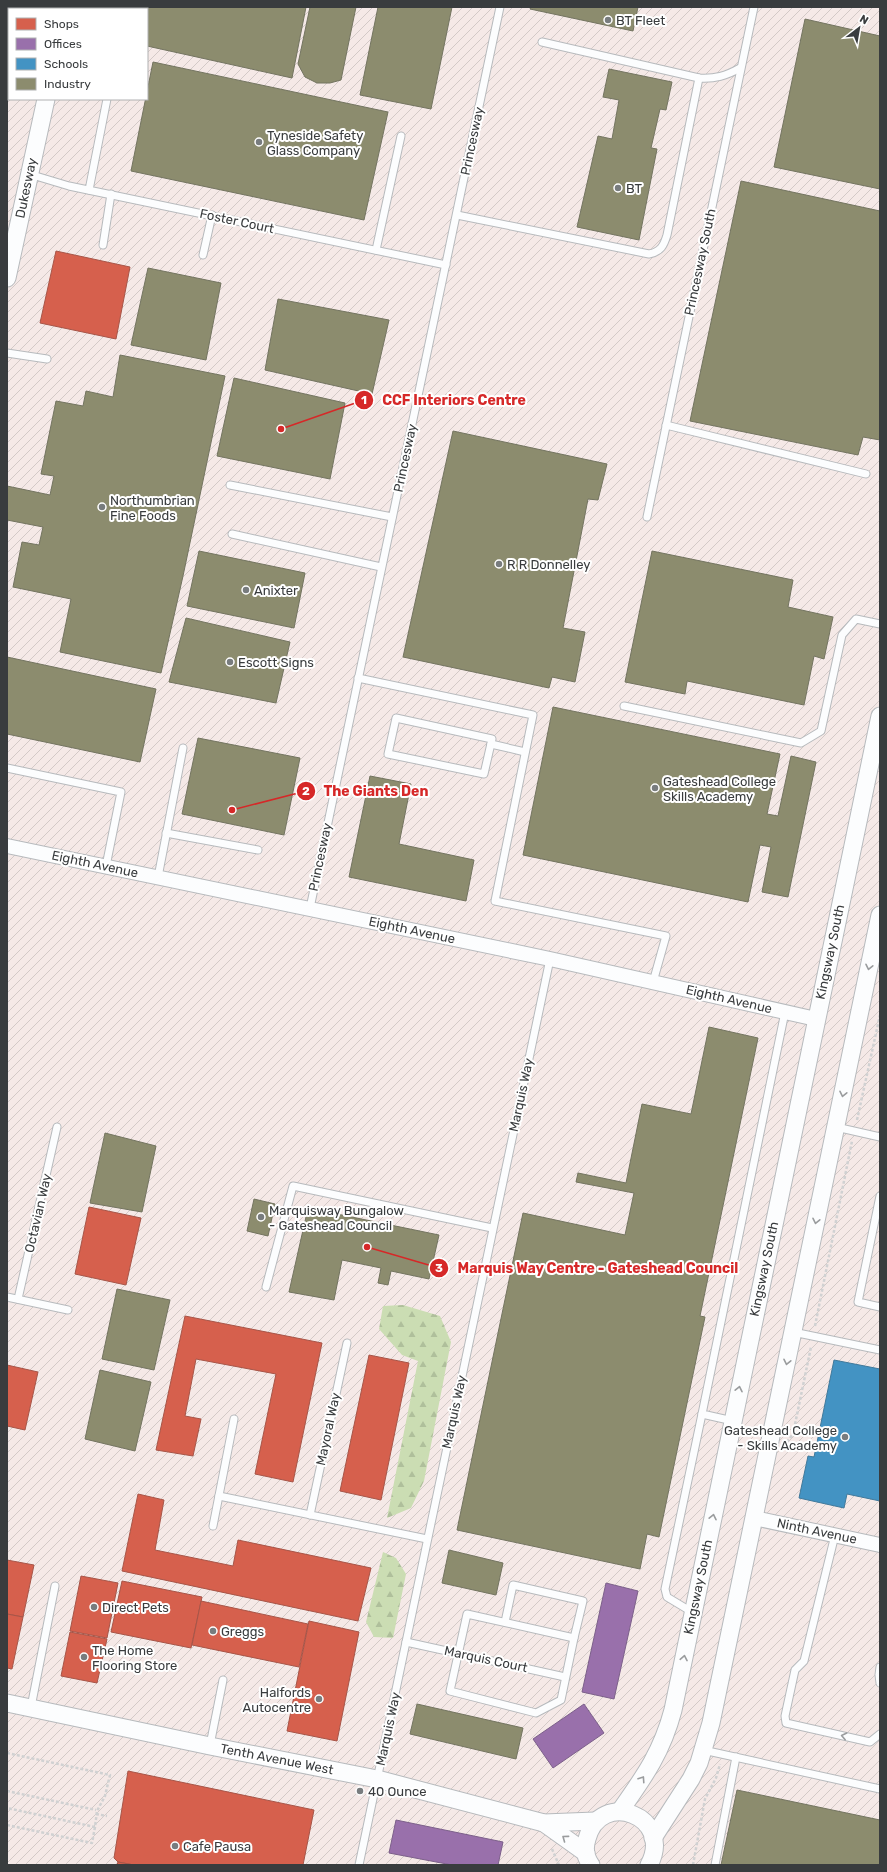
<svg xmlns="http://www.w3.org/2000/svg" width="887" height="1872" font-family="Rubik,sans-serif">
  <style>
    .industrial { fill: url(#industrial-furrows); fill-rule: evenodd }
    .forest { fill: url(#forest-firs) }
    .shops { fill: #d6604d; stroke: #a75548 }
    .offices { fill: #9970ab; stroke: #7c608a }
    .schools { fill: #4393c3; stroke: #40799b }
    .industry { fill: #8c8c6e; stroke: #737460 }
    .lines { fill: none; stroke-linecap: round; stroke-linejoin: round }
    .service-casing { stroke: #b7babd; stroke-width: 9 }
    .minor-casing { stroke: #b7babd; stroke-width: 16 }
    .tertiary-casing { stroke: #b7babd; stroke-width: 19 }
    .path { stroke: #d0d1d2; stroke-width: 2.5; stroke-dasharray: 3 2; stroke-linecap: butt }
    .service { stroke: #fcfdfe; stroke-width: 7 }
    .minor { stroke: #fcfdfe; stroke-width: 14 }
    .tertiary { stroke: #fcfdfe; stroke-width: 17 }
    .oneway { stroke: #9a9c9e }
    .poi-dot { fill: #787c7e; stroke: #fff; stroke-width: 1.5 }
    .labels { text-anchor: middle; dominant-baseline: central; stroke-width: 4; stroke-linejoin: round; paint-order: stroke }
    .poi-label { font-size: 13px; fill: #393c3e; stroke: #fff; text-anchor: start }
    .street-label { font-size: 13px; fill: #393c3e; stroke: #fff }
    .leader { fill: none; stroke: #d62828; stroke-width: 1.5 }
    .callout-dot { fill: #d62828; stroke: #fff; stroke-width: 1.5 }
    .mark-label { font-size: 12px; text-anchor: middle; font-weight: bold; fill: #fff }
    .callout-label { font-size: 14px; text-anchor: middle; font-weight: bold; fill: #d62828; stroke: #fff; stroke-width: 4; stroke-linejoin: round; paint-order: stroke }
  </style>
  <defs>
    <pattern id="industrial-furrows" width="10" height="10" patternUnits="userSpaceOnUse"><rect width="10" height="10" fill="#f5e9e7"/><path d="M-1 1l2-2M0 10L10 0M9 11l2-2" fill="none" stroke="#d3c9c7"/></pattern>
    <pattern id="forest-firs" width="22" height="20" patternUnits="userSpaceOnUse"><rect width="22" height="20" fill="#cbddb3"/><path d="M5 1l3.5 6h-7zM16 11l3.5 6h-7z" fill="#afbf9b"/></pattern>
  </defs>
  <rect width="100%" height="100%" fill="#eef2f6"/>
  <path class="industrial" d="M7,7H880V1865H7ZM9,9H147V99H9Z"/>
  <g class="forest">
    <polygon points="403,1305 440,1316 451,1342 424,1481 411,1508 387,1518 418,1361 402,1355 379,1329 383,1306"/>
    <polygon points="383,1552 396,1558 406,1574 393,1638 374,1637 366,1622"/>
  </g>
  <g class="shops">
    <polygon points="56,251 130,267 116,339 40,323"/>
    <polygon points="89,1207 141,1218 126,1285 75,1274"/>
    <polygon points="185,1316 322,1343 293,1482 255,1474 276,1374 196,1359 185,1416 201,1419 193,1456 156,1450"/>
    <polygon points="369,1355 409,1363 381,1500 340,1491"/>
    <polygon points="7,1365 38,1372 25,1430 7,1426"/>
    <polygon points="138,1494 164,1500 155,1550 233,1566 238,1540 371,1568 358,1621 122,1571"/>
    <polygon points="7,1560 34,1565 23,1617 7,1614"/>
    <polygon points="81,1576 118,1583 107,1638 70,1631"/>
    <polygon points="122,1581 202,1597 191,1648 111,1632"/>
    <polygon points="201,1601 308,1624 299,1667 192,1645"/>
    <polygon points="7,1614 23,1617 12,1669 7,1668"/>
    <polygon points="309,1621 359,1632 337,1741 287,1731"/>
    <polygon points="70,1632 107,1639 97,1683 61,1676"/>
    <polygon points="128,1771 314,1810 303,1865 134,1865 118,1862 114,1858"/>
    <polygon points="118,1862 134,1865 117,1865"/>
  </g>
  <g class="offices">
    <polygon points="606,1583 638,1591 614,1699 582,1692"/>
    <polygon points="584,1704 604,1733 553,1768 533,1739"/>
    <polygon points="396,1820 503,1842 498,1865 452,1865 389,1853"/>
  </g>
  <polygon class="schools" points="834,1360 880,1369 880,1501 847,1494 844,1508 799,1498 808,1456 814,1457"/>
  <g class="industry">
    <polygon points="7,7 10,7 7,23"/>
    <polygon points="128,7 306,7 292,78 147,46 147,9 127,9"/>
    <polygon points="310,7 356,7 341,80 330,83 317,83 305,77 298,64"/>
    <polygon points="378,7 452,7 431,109 360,95"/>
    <polygon points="531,7 638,7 633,31 530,9"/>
    <polygon points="805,19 880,36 880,189 774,167"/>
    <polygon points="153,62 388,112 364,220 131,171"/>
    <polygon points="609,69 672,82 666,110 660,109 651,148 657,149 639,240 577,227 598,136 612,139 619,100 603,97"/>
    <polygon points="741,181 880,211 880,440 863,437 858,455 690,421"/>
    <polygon points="148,268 221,283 206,360 131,345"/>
    <polygon points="278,299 389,320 372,394 265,370"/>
    <polygon points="120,355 225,376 183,576 161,673 60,652 71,599 13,587 22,542 39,545 43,527 7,520 7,486 50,495 54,476 41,474 56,401 83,406 86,391 113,397"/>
    <polygon points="234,378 345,403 330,479 217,456"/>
    <polygon points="453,431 607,464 598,500 588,499 563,628 585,632 575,682 552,677 549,688 403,657"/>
    <polygon points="199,551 305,573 294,628 187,606"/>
    <polygon points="652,551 793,580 788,607 833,617 824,659 814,656 804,705 687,681 685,694 625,682"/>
    <polygon points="186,618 290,642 276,703 169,682"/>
    <polygon points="7,657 156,689 140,762 7,734"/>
    <polygon points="553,707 780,754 767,814 778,816 791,756 816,762 788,897 762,892 771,847 760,845 748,902 523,855"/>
    <polygon points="198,738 300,758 284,835 182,814"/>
    <polygon points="370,776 411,784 399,844 474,860 466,901 349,877"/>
    <polygon points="709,1027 758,1038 700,1316 705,1317 659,1537 647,1534 640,1569 457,1530 523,1213 625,1235 634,1193 576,1182 578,1173 626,1183 642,1104 691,1114"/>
    <polygon points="105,1133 156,1146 142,1212 90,1203"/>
    <polygon points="254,1199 275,1204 268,1236 247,1231"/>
    <polygon points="308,1208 439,1235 429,1279 391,1271 388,1285 378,1283 381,1268 342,1260 334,1300 289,1292"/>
    <polygon points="117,1289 170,1300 154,1370 102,1359"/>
    <polygon points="100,1370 151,1382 135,1451 85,1439"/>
    <polygon points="449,1550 503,1563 496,1595 442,1583"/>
    <polygon points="417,1704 523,1728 516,1759 410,1734"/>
    <polygon points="737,1790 880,1820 880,1865 721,1865"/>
  </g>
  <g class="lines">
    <defs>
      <g id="service">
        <polyline points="24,9 25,7"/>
        <polyline points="115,9 115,7"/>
        <path d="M542,42L699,78C715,79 726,76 740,68"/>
        <polyline points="7,75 9,76"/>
        <polyline points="29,174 69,186 446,265"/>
        <polyline points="89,190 107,99"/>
        <path d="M457,215L649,254C661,252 664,245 667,235L699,78"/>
        <polyline points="103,245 111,194"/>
        <polyline points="376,250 401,136"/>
        <polyline points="203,255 212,215"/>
        <polyline points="7,353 47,359"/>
        <polyline points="666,425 866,474"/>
        <polyline points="230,485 392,517"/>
        <polyline points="647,517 754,7"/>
        <polyline points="232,534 381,567"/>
        <polyline points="358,678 533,715 495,901 666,936 653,982"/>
        <polyline points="624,706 801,743 821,731 842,635 856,619 880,624"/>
        <polygon points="396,718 492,739 484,774 388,754"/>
        <polyline points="491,744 525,752"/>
        <polyline points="7,768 121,792 106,866"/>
        <polyline points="166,833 258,850"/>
        <polyline points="158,877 183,748"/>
        <polyline points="310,908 500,7"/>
        <polyline points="836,1127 880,1137"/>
        <polyline points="880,1196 858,1302 880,1307"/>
        <polyline points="266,1287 293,1186 492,1228"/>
        <polyline points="7,1297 68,1310"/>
        <polyline points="18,1299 57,1127"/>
        <polyline points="793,1332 880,1350"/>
        <polyline points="733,1421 702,1414 785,1012"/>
        <polyline points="219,1496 427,1539"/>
        <polyline points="310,1515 347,1343"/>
        <polyline points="213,1526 234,1419"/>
        <polyline points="835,1535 804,1661 795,1670 785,1716 786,1723 870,1742 880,1734"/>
        <polyline points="692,1612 667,1597 665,1589 702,1414"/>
        <polygon points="467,1614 574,1638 561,1700 536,1713 450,1691"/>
        <polyline points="505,1622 513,1585 583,1601 574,1638"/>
        <polyline points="406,1642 565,1677"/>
        <polyline points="880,1667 879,1675 880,1683"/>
        <polyline points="31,1707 55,1586"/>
        <polyline points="210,1745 223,1680"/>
        <polyline points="703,1750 880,1789"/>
        <polyline points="359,1865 550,959"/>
        <polyline points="715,1865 736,1757"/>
      </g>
      <g id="minor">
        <polyline points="7,846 550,959 816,1019"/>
        <polyline points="754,1518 880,1545"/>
      </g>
      <g id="tertiary">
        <polyline points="67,9 67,7"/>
        <polyline points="7,278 46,99"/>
        <polyline points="7,1703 210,1746 377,1779 544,1823 595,1821"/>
        <path d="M620,1811C644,1777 662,1752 673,1710L880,716"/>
        <polyline points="544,1823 586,1853"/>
        <polyline points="653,1838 691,1779 699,1763 711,1723 880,915"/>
        <path d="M591,1865C585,1857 584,1848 587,1839C600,1788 675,1816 649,1865"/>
      </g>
    </defs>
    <use href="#service" class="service-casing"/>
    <use href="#minor" class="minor-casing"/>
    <use href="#tertiary" class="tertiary-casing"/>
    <g class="path">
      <polyline points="857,1120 880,1015"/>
      <polyline points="815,1326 852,1141"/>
      <polyline points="787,1442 793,1434 811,1347"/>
      <polyline points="7,1753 110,1775 105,1796 97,1811 95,1827 7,1808"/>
      <polyline points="7,1791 96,1810"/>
      <polyline points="96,1814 107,1816"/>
      <polyline points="7,1825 92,1843 95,1827"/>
      <polyline points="552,1849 559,1865"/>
      <polyline points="693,1865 705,1799 716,1778 720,1764"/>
    </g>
    <use href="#service" class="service"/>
    <use href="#minor" class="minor"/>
    <use href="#tertiary" class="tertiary"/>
  </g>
  <defs><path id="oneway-chevron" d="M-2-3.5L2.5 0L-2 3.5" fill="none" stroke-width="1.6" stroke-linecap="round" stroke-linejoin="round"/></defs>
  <g class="oneway">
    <use href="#oneway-chevron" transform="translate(869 967) rotate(102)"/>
    <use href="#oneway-chevron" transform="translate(843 1094) rotate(102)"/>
    <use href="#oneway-chevron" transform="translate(816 1221) rotate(102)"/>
    <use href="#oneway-chevron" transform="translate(787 1362) rotate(102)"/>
    <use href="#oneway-chevron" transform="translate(739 1389) rotate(-78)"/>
    <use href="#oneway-chevron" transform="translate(713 1517) rotate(-78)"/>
    <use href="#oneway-chevron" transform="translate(684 1658) rotate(-79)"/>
    <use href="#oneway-chevron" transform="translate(844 1736) rotate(-167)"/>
    <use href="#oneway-chevron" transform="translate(642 1779) rotate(-56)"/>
    <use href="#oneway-chevron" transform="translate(565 1838) rotate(-144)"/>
  </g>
  <g class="poi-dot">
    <circle cx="608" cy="20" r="4"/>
    <circle cx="259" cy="142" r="4"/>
    <circle cx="618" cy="188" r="4"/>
    <circle cx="102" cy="507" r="4"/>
    <circle cx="499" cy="564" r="4"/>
    <circle cx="246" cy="590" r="4"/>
    <circle cx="230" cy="662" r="4"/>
    <circle cx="655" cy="788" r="4"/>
    <circle cx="261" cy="1217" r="4"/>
    <circle cx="845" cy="1437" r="4"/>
    <circle cx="94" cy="1607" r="4"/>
    <circle cx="213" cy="1631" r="4"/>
    <circle cx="84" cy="1657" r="4"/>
    <circle cx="319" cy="1699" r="4"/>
    <circle cx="360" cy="1791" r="4"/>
    <circle cx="175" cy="1846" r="4"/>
  </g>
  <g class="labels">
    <g class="poi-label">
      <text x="616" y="20">BT Fleet</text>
      <text x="267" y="135">Tyneside Safety<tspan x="267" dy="15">Glass Company</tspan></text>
      <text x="626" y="188">BT</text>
      <text x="110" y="500">Northumbrian<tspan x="110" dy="15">Fine Foods</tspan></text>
      <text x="507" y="564">R R Donnelley</text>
      <text x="254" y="590">Anixter</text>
      <text x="238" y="662">Escott Signs</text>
      <text x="663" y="781">Gateshead College<tspan x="663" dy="15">Skills Academy</tspan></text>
      <text x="269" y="1210">Marquisway Bungalow<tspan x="269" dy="15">- Gateshead Council</tspan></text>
      <text x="837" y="1430" text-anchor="end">Gateshead College<tspan x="837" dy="15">- Skills Academy</tspan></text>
      <text x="102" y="1607">Direct Pets</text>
      <text x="221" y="1631">Greggs</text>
      <text x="92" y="1650">The Home<tspan x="92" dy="15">Flooring Store</tspan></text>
      <text x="311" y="1692" text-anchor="end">Halfords<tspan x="311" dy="15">Autocentre</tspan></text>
      <text x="368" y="1791">40 Ounce</text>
      <text x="183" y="1846">Cafe Pausa</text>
    </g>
    <g class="street-label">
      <text transform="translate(472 141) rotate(-78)">Princesway</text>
      <text transform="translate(26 188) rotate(-78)">Dukesway</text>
      <text transform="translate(237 221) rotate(12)">Foster Court</text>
      <text transform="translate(700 262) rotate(-78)">Princesway South</text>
      <text transform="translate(405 458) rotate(-78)">Princesway</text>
      <text transform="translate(320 857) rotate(-78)">Princesway</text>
      <text transform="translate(95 864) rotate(12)">Eighth Avenue</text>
      <text transform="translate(412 930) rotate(12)">Eighth Avenue</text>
      <text transform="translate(830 952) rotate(-78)">Kingsway South</text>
      <text transform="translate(729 999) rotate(13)">Eighth Avenue</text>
      <text transform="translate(521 1095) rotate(-78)">Marquis Way</text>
      <text transform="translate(38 1213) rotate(-77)">Octavian Way</text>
      <text transform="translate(764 1269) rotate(-78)">Kingsway South</text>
      <text transform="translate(454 1412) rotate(-78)">Marquis Way</text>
      <text transform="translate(328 1429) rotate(-78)">Mayoral Way</text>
      <text transform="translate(817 1531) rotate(12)">Ninth Avenue</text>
      <text transform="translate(698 1587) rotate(-78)">Kingsway South</text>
      <text transform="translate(486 1659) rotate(12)">Marquis Court</text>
      <text transform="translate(388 1729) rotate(-78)">Marquis Way</text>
      <text transform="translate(277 1759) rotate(11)">Tenth Avenue West</text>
    </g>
  </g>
  <path class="leader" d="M281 429L364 400M232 810L306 791M367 1247L439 1268"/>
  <g class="callout-dot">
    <circle cx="281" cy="429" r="4"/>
    <circle cx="232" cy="810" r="4"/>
    <circle cx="367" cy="1247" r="4"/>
    <circle cx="364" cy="400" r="10"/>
    <circle cx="306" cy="791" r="10"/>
    <circle cx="439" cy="1268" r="10"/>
  </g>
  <g class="mark-label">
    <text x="364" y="404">1</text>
    <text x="306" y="795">2</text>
    <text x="439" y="1272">3</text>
  </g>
  <g class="callout-label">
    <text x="454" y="405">CCF Interiors Centre</text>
    <text x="376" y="796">The Giants Den</text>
    <text x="598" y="1273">Marquis Way Centre - Gateshead Council</text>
  </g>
  <rect width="887" height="1872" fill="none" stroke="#393c3e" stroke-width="16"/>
  <rect x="8" y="8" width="140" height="92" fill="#ffffff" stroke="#b0b1b2"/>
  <rect x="16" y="18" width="20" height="12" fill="#d6604d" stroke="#b0b1b2"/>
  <text x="44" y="28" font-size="12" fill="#393c3e">Shops</text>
  <rect x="16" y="38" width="20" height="12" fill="#9970ab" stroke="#b0b1b2"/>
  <text x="44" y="48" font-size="12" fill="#393c3e">Offices</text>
  <rect x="16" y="58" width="20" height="12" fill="#4393c3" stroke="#b0b1b2"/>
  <text x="44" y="68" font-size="12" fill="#393c3e">Schools</text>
  <rect x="16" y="78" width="20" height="12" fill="#8c8c6e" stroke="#b0b1b2"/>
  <text x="44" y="88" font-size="12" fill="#393c3e">Industry</text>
  <g transform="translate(859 28) rotate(31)" stroke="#ffffff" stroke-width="3" paint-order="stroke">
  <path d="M0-3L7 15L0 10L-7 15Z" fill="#393c3e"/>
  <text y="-6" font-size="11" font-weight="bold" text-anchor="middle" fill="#393c3e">N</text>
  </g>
</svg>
